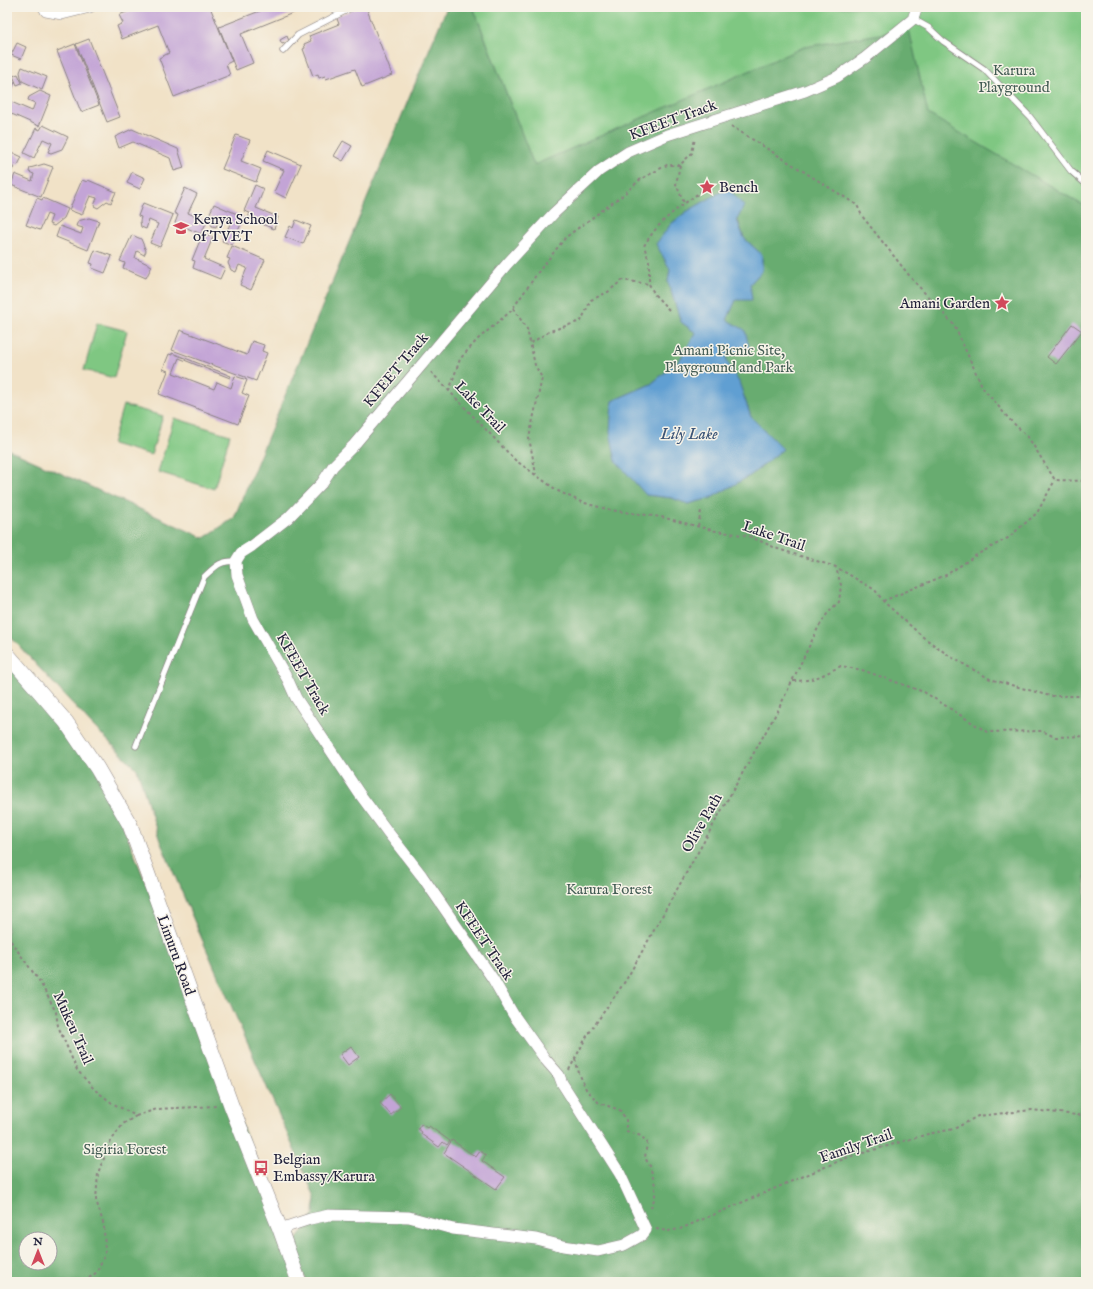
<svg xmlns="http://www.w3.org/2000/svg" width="1093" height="1289" font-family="'IM FELL English',serif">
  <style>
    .green { fill: #7fc782; stroke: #50745e }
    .forest { fill: #67ac70; stroke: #446756; fill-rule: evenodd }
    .water { fill: #609fd2; stroke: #416086 }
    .building { fill: #c3a4d6 }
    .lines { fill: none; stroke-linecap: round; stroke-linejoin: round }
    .service-casing { stroke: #8a8281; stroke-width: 7 }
    .minor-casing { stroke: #8a8281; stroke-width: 12 }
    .secondary-casing { stroke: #8a8281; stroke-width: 16 }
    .path { stroke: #8a8281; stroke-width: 2; stroke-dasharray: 3 3; stroke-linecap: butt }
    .service { stroke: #fff; stroke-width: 5.5 }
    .minor { stroke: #fff; stroke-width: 11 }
    .secondary { stroke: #fff; stroke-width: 15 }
    .labels { text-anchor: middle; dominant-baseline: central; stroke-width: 3; stroke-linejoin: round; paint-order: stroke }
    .park-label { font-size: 15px; fill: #435c54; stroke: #f7f3e8 }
    .street-label { font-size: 15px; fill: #22223b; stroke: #f7f3e8 }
    .poi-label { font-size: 15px; fill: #22223b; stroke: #f7f3e8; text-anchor: start }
    .water-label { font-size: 16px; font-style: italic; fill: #3b5477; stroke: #f7f3e8 }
  </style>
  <rect width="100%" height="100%" fill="#f7f3e8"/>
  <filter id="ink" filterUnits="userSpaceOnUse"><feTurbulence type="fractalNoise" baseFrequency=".025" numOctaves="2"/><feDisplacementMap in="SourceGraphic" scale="8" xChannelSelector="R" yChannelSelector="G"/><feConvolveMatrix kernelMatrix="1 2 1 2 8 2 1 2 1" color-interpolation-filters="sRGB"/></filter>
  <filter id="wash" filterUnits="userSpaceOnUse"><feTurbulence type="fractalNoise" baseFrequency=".012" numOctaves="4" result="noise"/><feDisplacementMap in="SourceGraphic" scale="16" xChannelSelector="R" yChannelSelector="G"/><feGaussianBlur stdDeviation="0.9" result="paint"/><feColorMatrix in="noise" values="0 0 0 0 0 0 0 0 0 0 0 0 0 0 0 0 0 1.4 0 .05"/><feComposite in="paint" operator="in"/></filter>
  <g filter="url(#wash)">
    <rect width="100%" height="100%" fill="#f1e2c7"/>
    <g class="green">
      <polygon points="473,7 1086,7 1086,461 941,552 457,137 517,121"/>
      <polygon points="97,323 127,331 114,378 84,370"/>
      <polygon points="123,405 163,416 151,455 112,444"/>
      <polygon points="174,418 230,435 214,489 158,472"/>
    </g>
    <g class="forest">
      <path d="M447,7H473L534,165L804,47L909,29L928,114L1086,207V1282H307L291,1248L314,1214L315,1197L198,930L160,841L137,769L94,727L7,633V449L204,538L234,518ZM728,188L744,238L762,255V271L736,300L727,320L726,353L727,362L739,383L751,417L783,449L751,475L711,498L688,504L672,498L646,495L612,401L651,384L679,361L696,333L681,322L668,282L670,269L657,244L671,224L686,212Z"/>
      <path d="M7,658L103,775L304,1282H7ZM26,1239H50V1263H26Z"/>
    </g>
    <polygon class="water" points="728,188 744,206 737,220 744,238 762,255 762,271 750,284 752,300 736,300 727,320 745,330 750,351 726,353 727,362 739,382 751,417 783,449 751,475 711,498 688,504 672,498 646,495 616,461 610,432 612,401 651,384 679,361 696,333 681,322 668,282 670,269 656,244 671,224 686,212"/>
    <g id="blocks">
      <g class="building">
        <polygon points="139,7 210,7 232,61 226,64 230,75 174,97 159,58 169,53 158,25 122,39 117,26 123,23 119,15"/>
        <polygon points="270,7 308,7 241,34 253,63 236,70 219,27"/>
        <polygon points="360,7 366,7 392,75 362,87 355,69 326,79 325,76 319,78 318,74 313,76 303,49 305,48 304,44 311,41 309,36 339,24 336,16"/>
        <polygon points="287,36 289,41 282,44 280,40"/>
        <polygon points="89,39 120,117 107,122 76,44"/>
        <polygon points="17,43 26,47 21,59 11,55"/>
        <polygon points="75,44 99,105 81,112 57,51"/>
        <polygon points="22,67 47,77 42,90 22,81 20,72"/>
        <polygon points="7,71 12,73 9,79 15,82 7,101"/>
        <polygon points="18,74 22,83 17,85 13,76"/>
        <polygon points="40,91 51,96 39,126 7,112 7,106 9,101 32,111 35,103 28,100 29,97"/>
        <polygon points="43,125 68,137 62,149 51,153 48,152 52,143 43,139 34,158 24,153 36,128 40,130"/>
        <polygon points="132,129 178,149 184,168 174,171 170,158 133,142 119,148 115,137"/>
        <polygon points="236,135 250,140 241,161 261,169 256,182 222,169"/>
        <polygon points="343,141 352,146 343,161 334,156"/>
        <polygon points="7,150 22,157 18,165 15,164 13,169 7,172"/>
        <polygon points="268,150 301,164 286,198 274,192 284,170 263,161"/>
        <polygon points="44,164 53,167 41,197 11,185 15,174 32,181 34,174 29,172 30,168"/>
        <polygon points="132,172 145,178 140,189 127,183"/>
        <polygon points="82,180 87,182 88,180 116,192 111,203 107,201 98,208 94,206 97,198 90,196 82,215 69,210"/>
        <polygon points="255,185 264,189 256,208 278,217 274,229 248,218 250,213 244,211"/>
        <polygon points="185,188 197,194 188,213 207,221 201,234 175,223 178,215 174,213"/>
        <polygon points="37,198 42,200 43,198 68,209 64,218 54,226 49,224 52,216 47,214 40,230 26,225"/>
        <polygon points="143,203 173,215 160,247 150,243 158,224 149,220 146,229 141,227 140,221 141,217 138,216"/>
        <polygon points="214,204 244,217 232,245 222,241 231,222 220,217 216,227 212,226 210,219 212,216 209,215"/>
        <polygon points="89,218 99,221 88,250 56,237 60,226 81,234 83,228 76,226 78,221"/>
        <polygon points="296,220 311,226 303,244 285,237 290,226 293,228"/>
        <polygon points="203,233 213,237 204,259 225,268 220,279 193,268 195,261 192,260"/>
        <polygon points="132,235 141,239 146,251 144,255 137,251 135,258 152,266 146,278 123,268 125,263 120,261"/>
        <polygon points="232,246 265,260 251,290 240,285 247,268 239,265 236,272 231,270 228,263 230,259 227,258"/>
        <polygon points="95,250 112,256 105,273 92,268 93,264 90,263"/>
        <polygon points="1072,324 1082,331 1056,364 1047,357"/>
        <polygon points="180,330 247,355 252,341 264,345 262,351 267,353 256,381 172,350"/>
        <polygon points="172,353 231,376 230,378 179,358 173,373 214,389 217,382 231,388 235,376 247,380 242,393 249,396 238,424 159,394 168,371 163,369 169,354 172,355"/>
        <polygon points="351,1046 359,1057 348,1065 340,1054"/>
        <polygon points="390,1094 401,1107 391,1115 380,1103"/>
        <polygon points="421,1124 427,1128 429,1126 450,1141 447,1145 443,1142 439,1147 421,1134 422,1132 418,1129"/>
        <polygon points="452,1140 476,1157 480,1151 486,1155 482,1161 505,1177 496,1189 444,1153"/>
      </g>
    </g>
  </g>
  <g filter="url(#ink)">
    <use href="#blocks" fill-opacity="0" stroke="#8a8281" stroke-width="1"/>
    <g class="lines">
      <defs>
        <g id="service">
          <polyline points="913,19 929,28 943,41 984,69 1030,117 1071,171 1086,184"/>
          <polyline points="283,51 298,35 353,7"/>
          <path d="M136,746L204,577C216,566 219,561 236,561"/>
        </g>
        <g id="minor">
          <polyline points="44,7 46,11 62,14 90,7"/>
          <polyline points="280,1229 310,1219 329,1215 409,1217 453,1229 536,1239 563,1246 598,1251 624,1245 642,1235 646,1230 620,1174 562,1083 559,1075 545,1059 513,1014 493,979 422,876 387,831 359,793 296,698 288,680 253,619 237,575 236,561 241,553 252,546 288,518 322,483 333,466 353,446 507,264 554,213 599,171 628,152 667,135 805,91 837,77 865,58 913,19 917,7"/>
        </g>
        <polyline id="secondary" points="7,654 66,722 97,768 130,825 231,1105 280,1229 299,1282"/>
      </defs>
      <use href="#service" class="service-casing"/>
      <use href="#minor" class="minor-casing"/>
      <use href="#secondary" class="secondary-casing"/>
      <g class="path">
        <polyline points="731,126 857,205 862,216 912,279 954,325 983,388 1009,419 1028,437 1055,480 1086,481"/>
        <polyline points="680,165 676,184 684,203"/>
        <polyline points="513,308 527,329 535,365 542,378 529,438 536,474"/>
        <path d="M669,310L655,295L649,284V261L644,246C659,219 683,205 707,187"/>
        <polyline points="531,343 550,331 581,321 591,300 608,292 622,280 649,284"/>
        <polyline points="431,372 515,460 558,491 581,502 610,510 661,517 716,531 749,536 778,549 836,567 875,590 883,601 923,637 951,657 990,679 1050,696 1086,696"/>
        <polyline points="449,391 460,359 478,339 511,311 539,271 566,237 623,195 641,179 667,165 680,165 692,153 695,138"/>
        <polyline points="698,526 701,511"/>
        <polyline points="883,601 946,575 978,554 1008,538 1037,513 1055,480"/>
        <path d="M793,681C815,681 822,675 841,666L862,670L924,692L987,732L1042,731L1055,737L1086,736"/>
        <polyline points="7,936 40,982 56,1012 58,1026 77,1070 95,1090 112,1103 136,1116 123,1124 111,1141 98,1173 96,1200 104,1226 105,1254 97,1272 84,1282"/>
        <polyline points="575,1059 579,1073 586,1089 599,1103 620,1110 626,1120 626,1131 641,1136 647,1142 645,1158 650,1166 655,1185 655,1197 650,1210"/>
        <polyline points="569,1070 587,1036 626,980 720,813 778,710 818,628 829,611 839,602 841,585 836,568"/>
        <polyline points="136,1116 157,1109 217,1106"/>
        <polyline points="656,1229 668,1231 680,1229 846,1158 928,1134 954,1129 978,1116 1032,1110 1086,1116"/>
      </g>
      <use href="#service" class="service"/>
      <use href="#minor" class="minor"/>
      <use href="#secondary" class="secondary"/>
    </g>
  </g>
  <defs>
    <symbol id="sight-bare" viewBox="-9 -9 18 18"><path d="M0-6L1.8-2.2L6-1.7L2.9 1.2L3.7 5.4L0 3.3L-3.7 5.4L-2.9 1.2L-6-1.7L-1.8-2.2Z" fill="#d1495b" stroke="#f7f3e8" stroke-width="2.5" paint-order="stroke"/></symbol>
    <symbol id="university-bare" viewBox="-9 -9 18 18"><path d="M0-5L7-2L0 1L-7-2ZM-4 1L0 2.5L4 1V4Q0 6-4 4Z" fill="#d1495b" stroke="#f7f3e8" stroke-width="2.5" paint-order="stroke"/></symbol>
    <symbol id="bus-bare" viewBox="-9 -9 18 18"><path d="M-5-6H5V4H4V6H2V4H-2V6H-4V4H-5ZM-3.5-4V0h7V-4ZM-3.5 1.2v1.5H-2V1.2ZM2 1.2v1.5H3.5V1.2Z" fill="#d1495b" stroke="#f7f3e8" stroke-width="2.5" paint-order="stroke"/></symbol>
  </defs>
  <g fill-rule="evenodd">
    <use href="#sight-bare" x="696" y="176" width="22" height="22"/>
    <use href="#university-bare" x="170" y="217" width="22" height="22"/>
    <use href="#sight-bare" x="991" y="292" width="22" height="22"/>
    <use href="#bus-bare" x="250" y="1157" width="22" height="22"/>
  </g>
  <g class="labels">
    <g class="park-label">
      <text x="1014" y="70">Karura<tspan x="1014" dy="17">Playground</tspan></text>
      <text x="729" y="350">Amani Picnic Site,<tspan x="729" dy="17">Playground and Park</tspan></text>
      <text x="609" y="889">Karura Forest</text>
      <text x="125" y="1149">Sigiria Forest</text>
    </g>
    <g class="street-label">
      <text transform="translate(673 120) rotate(-20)">KFEET Track</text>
      <text transform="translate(396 370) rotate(-50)">KFEET Track</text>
      <text transform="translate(480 407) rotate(46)">Lake Trail</text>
      <text transform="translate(774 536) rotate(19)">Lake Trail</text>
      <text transform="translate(303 674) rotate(60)">KFEET Track</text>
      <text transform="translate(702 823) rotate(-60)">Olive Path</text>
      <text transform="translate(484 941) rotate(56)">KFEET Track</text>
      <text transform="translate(176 955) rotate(70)">Limuru Road</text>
      <text transform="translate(73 1028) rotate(66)">Mukeu Trail</text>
      <text transform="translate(856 1146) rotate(-19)">Family Trail</text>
    </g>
    <g class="poi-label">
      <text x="719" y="187">Bench</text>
      <text x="193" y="219">Kenya School<tspan x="193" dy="17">of TVET</tspan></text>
      <text x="990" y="303" text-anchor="end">Amani Garden</text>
      <text x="273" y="1159">Belgian<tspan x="273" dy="17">Embassy/Karura</tspan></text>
    </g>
    <g class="water-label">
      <text x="689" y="435">Lily Lake</text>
    </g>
  </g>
  <rect width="1093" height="1289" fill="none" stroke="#f7f3e8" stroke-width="24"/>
  <g transform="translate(38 1251)"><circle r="19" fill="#f7f3e8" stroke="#a29fa3"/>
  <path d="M0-3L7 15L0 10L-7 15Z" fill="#d1495b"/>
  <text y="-6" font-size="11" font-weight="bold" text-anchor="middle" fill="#22223b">N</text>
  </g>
</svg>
